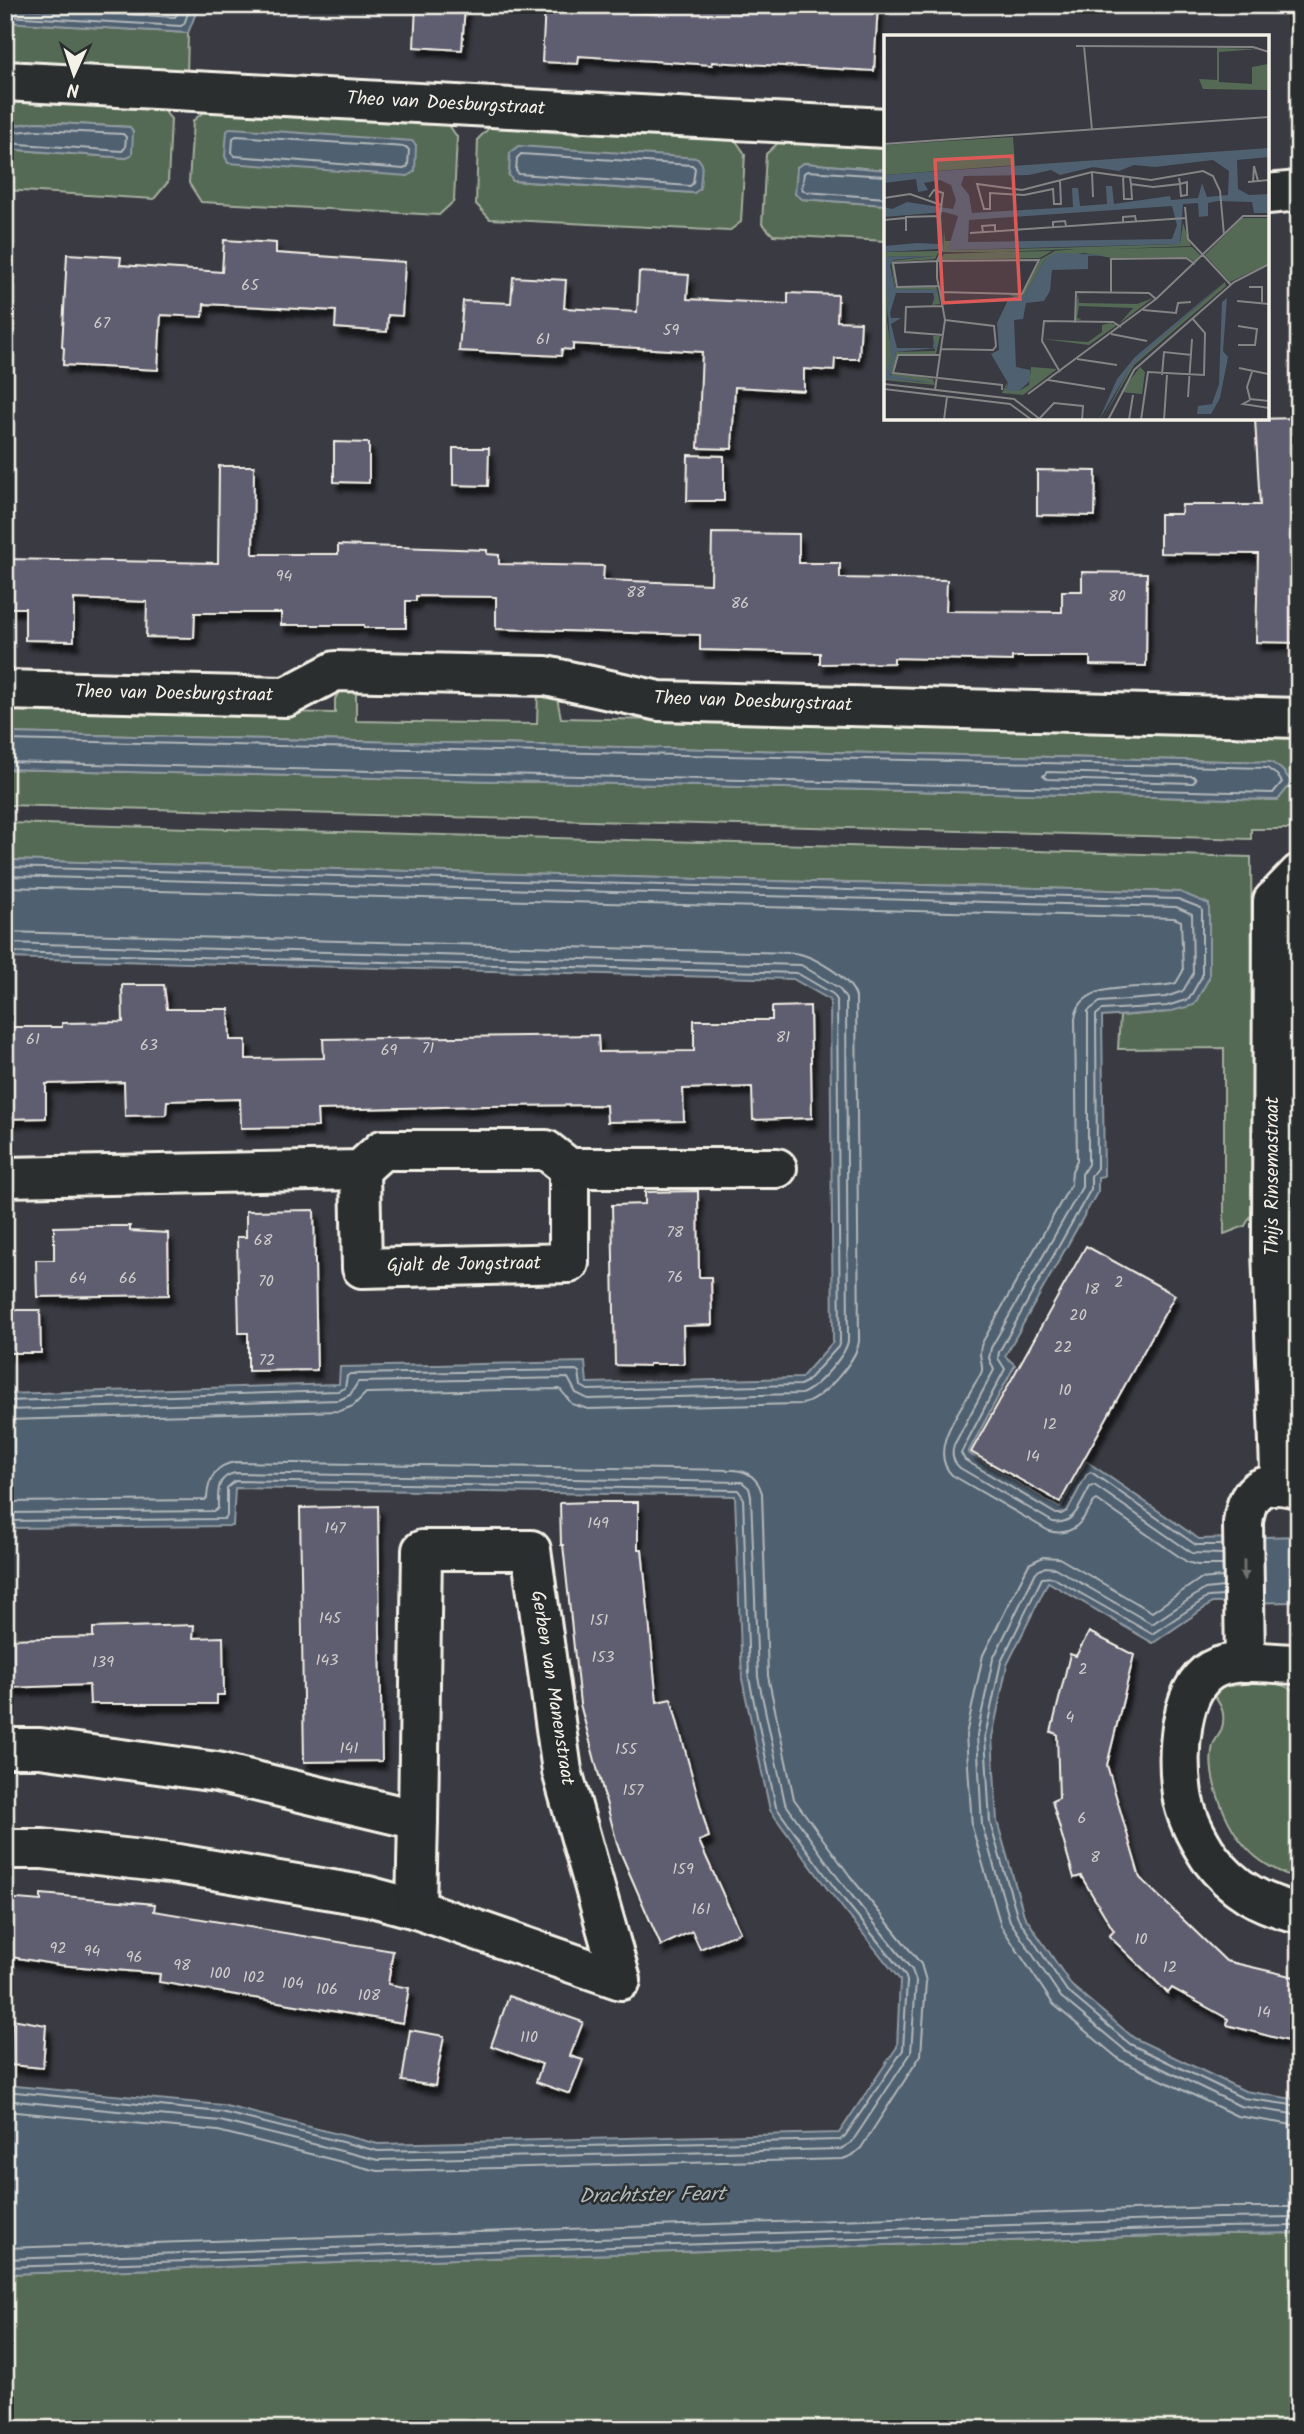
<svg xmlns="http://www.w3.org/2000/svg" width="1304" height="2434" font-family="Kalam,sans-serif">
  <style>
    .green { fill: #546a55; stroke: #a4ae9e; stroke-width: 2; fill-rule: evenodd }
    .water { fill: #4f6071; stroke: #919aa1; stroke-width: 2 }
    .lines { fill: none; stroke-linecap: round; stroke-linejoin: round }
    .shore { stroke: #b2b7b8; stroke-width: 2 }
    .building { fill: #5f5d6f; stroke: #f4f1e8; stroke-width: 2; filter: url(#shadow) }
    .minor-casing { stroke: #f4f1e8; stroke-width: 44 }
    .minor { stroke: #2a2d2e; stroke-width: 38 }
    .oneway { fill: #71726f }
    .labels { text-anchor: middle; dominant-baseline: central; stroke-width: 5; stroke-linejoin: round; paint-order: stroke }
    .number-label { font-size: 16px; fill: #cfccca }
    .street-label { font-size: 19px; fill: #f4f1e8; stroke: #2a2d2e }
    .water-label { font-size: 21px; font-style: italic; fill: #b2b7b8; stroke: #2a2d2e }
    .inset-road { fill: none; stroke: #848484; stroke-width: 2 }
    .view { fill: #de5a58; fill-opacity: 0.15; stroke: #de5a58; stroke-width: 3.5 }
    .inset-edge { fill: none; stroke: #f4f1e8; stroke-width: 3.5 }
  </style>
  <defs>
    <filter id="shadow"><feDropShadow dx="4.5" dy="8" stdDeviation="2" flood-color="#0009"/></filter>
  </defs>
  <rect width="100%" height="100%" fill="#3a3b42"/>
  <filter id="ink" filterUnits="userSpaceOnUse"><feTurbulence type="fractalNoise" baseFrequency=".0143" numOctaves="2"/><feDisplacementMap in="SourceGraphic" scale="14" xChannelSelector="R" yChannelSelector="G"/><feConvolveMatrix kernelMatrix="1 2 1 2 8 2 1 2 1" color-interpolation-filters="sRGB"/></filter>
  <g filter="url(#ink)">
    <g class="green">
      <polygon points="5,22 188,33 187,76 5,66"/>
      <polygon points="5,97 160,106 171,119 168,182 154,199 5,190 5,149 127,158 130,127 36,122 5,127"/>
      <polygon points="208,108 447,122 457,137 454,201 439,215 201,202 189,183 193,121"/>
      <path d="M492,125L533,127L537,131L581,134L587,130L734,138L745,154L741,222L729,231L490,219L476,204L478,139ZM509,175L694,193L513,181Z"/>
      <polygon points="780,141 886,147 886,170 804,163 797,167 802,199 886,205 886,241 773,235 762,224 766,154"/>
      <polygon points="356,685 356,721 537,724 538,690 557,698 561,718 1299,733 1299,829 1251,829 1251,839 5,805 5,769 1278,800 1292,782 1282,770 1270,762 5,733 5,707 335,713 335,699 340,690"/>
      <polygon points="5,823 1251,857 1254,1210 1245,1226 1224,1234 1224,1048 1118,1049 1120,1016 1168,1012 1180,892 5,860"/>
      <path d="M1231,1682V1686C1254,1682 1281,1678 1299,1695V1879C1283,1874 1268,1867 1256,1857C1229,1835 1205,1779 1213,1745C1215,1740 1219,1735 1221,1731C1227,1714 1221,1704 1211,1692Z"/>
      <polygon points="1299,2233 1299,2429 5,2429 5,2274 1220,2234"/>
    </g>
    <g class="water">
      <polygon points="5,5 199,5 188,33 5,22"/>
      <polygon points="36,122 130,127 133,132 132,154 127,158 5,149 5,127"/>
      <polygon points="231,128 412,141 416,145 415,171 408,176 228,163 225,156 227,131"/>
      <polygon points="518,146 698,158 702,164 700,189 694,193 513,181 509,175 510,153"/>
      <polygon points="804,163 886,170 886,205 802,199 795,194 797,167"/>
      <polygon points="5,733 1271,762 1282,770 1292,782 1278,800 5,769"/>
      <polygon points="5,860 1180,892 1209,904 1209,978 1194,1005 1168,1012 1102,1017 1104,1176 1098,1177 1098,1191 1005,1356 1015,1365 968,1453 1060,1508 1086,1461 1199,1539 1299,1536 1299,1602 1212,1603 1153,1643 1048,1582 1007,1665 992,1737 997,1821 1024,1915 1072,1986 1134,2038 1245,2091 1299,2100 1299,2233 1220,2234 5,2274 5,2085 222,2105 378,2144 839,2133 897,2047 900,1980 829,1891 770,1810 742,1679 735,1496 235,1488 233,1526 5,1528 5,1394 339,1384 340,1367 585,1362 587,1383 801,1378 833,1342 830,1000 793,979 5,958"/>
    </g>
    <g class="lines">
      <g class="shore">
        <polyline points="5,7 175,17 182,5"/>
        <polyline points="5,16 181,26 184,24 191,5"/>
        <polyline points="5,133 36,130 123,134 126,137 125,148 122,151 5,143"/>
        <polygon points="236,136 406,147 409,150 408,166 404,169 235,156 232,153 233,138"/>
        <polygon points="521,154 692,165 695,168 693,183 690,186 519,174 516,171 517,158"/>
        <polyline points="886,176 807,171 804,173 802,189 806,192 886,198"/>
        <polyline points="5,740 1267,768 1277,775 1282,782 1273,793 5,762"/>
        <polygon points="1047,772 1193,776 1196,779 1193,783 1047,779 1043,776"/>
        <polyline points="5,867 1178,899 1201,908 1202,911 1202,976 1189,999 1167,1006 1102,1010 1096,1015 1097,1168 1091,1176 1091,1189 999,1352 998,1358 1005,1369 961,1453 965,1460 1056,1514 1061,1514 1067,1511 1087,1474 1091,1472 1196,1545 1222,1545"/>
        <path d="M5,876L1176,907L1192,914L1193,974L1183,991L1166,997L1100,1002L1088,1011V1164L1082,1174V1187L991,1348L989,1358L994,1370L954,1445C951,1454 953,1462 960,1468L1053,1522C1075,1526 1081,1502 1090,1487L1094,1485L1192,1553L1222,1554"/>
        <path d="M5,887L1174,918L1181,921L1183,971L1176,983C1146,993 1080,976 1075,1019L1077,1160L1072,1171L1071,1184L982,1343C977,1356 983,1360 982,1370C982,1374 976,1381 974,1385C961,1410 927,1450 952,1475L1049,1531C1074,1538 1083,1520 1094,1502L1097,1500L1187,1562L1197,1565H1223"/>
        <path d="M5,932L794,953C813,955 851,978 856,997L859,1341C857,1361 821,1401 802,1404L588,1409L572,1404L560,1389L366,1393L353,1406L340,1411L5,1420"/>
        <path d="M5,943L801,965L839,988L846,999L848,1341C846,1355 815,1390 801,1394L588,1399L576,1393L568,1378L358,1382L350,1395L339,1400L5,1410"/>
        <polyline points="5,952 797,973 833,994 837,1000 840,1341 838,1347 806,1382 800,1385 588,1390 581,1386 579,1372 576,1370 350,1374 347,1376 345,1388 338,1391 5,1401"/>
        <path d="M5,1502L205,1500L207,1498C208,1479 215,1465 235,1462L734,1470C749,1471 758,1479 762,1493L768,1676L794,1799L850,1876L921,1964L926,1981L921,2055L861,2148L853,2155L843,2159L378,2171L218,2131L5,2111"/>
        <path d="M5,1513L215,1511L218,1508C218,1492 216,1477 235,1473L742,1482L749,1488L751,1496L758,1677L785,1803L841,1882L912,1970L916,1981L911,2053L852,2142L841,2149L378,2160L220,2121L5,2100"/>
        <polyline points="5,1521 224,1519 227,1516 227,1488 235,1481 738,1490 743,1497 749,1678 776,1807 834,1887 905,1975 907,1981 903,2050 845,2136 840,2140 378,2151 221,2112 5,2091"/>
        <polyline points="1223,1577 1200,1579 1152,1612 1059,1558 1043,1557 1029,1564 983,1655 966,1735 972,1827 1001,1926 1053,2004 1120,2060 1237,2116 1299,2126"/>
        <polyline points="1223,1587 1205,1589 1152,1624 1055,1568 1045,1567 1036,1572 993,1659 977,1735 982,1825 1010,1921 1061,1997 1126,2051 1240,2106 1299,2115"/>
        <polyline points="1223,1596 1208,1597 1152,1634 1052,1577 1042,1578 1001,1662 985,1736 990,1823 1018,1918 1067,1991 1130,2044 1243,2098 1299,2106"/>
        <polyline points="5,2248 1219,2207 1299,2207"/>
        <polyline points="5,2259 1219,2218 1299,2217"/>
        <polyline points="5,2267 1219,2227 1299,2226"/>
      </g>
    </g>
    <g class="building">
      <polygon points="416,5 465,5 462,50 414,47"/>
      <polygon points="545,5 582,5 582,9 658,14 659,5 878,5 874,71 712,62 712,65 579,56 578,64 542,62"/>
      <polygon points="224,240 276,243 276,253 405,262 402,316 388,315 387,332 335,328 336,311 204,304 203,317 161,315 158,370 63,365 64,348 62,347 67,254 121,257 120,265 222,272"/>
      <polygon points="639,272 689,275 687,299 788,304 788,293 838,295 837,321 861,322 859,359 835,359 834,371 804,369 804,391 735,387 732,449 698,448 702,352 573,344 573,350 562,349 561,356 459,351 463,301 511,303 513,277 566,280 564,308 637,312"/>
      <polygon points="1299,418 1299,643 1256,642 1258,554 1160,553 1160,514 1181,514 1182,505 1260,505 1255,419"/>
      <polygon points="334,442 369,443 369,483 334,482"/>
      <polygon points="453,448 489,448 488,486 453,485"/>
      <polygon points="688,455 724,456 724,501 687,501"/>
      <polygon points="219,466 254,466 253,554 338,554 338,545 487,550 487,554 499,555 499,564 604,566 603,580 711,584 712,533 799,534 799,563 840,563 840,578 947,580 946,611 1062,612 1062,591 1082,591 1082,572 1147,573 1146,666 1090,665 1090,657 1012,657 1012,661 894,658 894,663 820,664 820,653 700,650 700,635 496,629 496,597 416,596 416,601 406,601 406,628 364,628 364,625 281,625 281,613 195,613 194,638 146,637 147,602 74,599 74,641 25,640 25,608 5,608 5,559 218,563"/>
      <polygon points="1037,470 1096,471 1095,516 1037,515"/>
      <polygon points="122,985 164,985 167,1009 229,1009 230,1040 246,1040 246,1059 324,1058 323,1039 598,1035 599,1052 694,1051 694,1020 772,1020 772,1007 810,1006 812,1118 753,1120 752,1087 683,1089 684,1121 607,1122 606,1105 484,1106 317,1110 318,1127 241,1128 240,1099 167,1101 166,1115 125,1116 124,1082 46,1084 46,1118 5,1119 5,1027 62,1027 62,1023 123,1022"/>
      <polygon points="698,1191 699,1277 711,1277 712,1325 683,1326 684,1364 649,1364 649,1366 615,1365 612,1205 645,1204 645,1192"/>
      <polygon points="314,1210 317,1370 248,1371 248,1333 239,1333 237,1237 246,1237 246,1211"/>
      <polygon points="92,1226 130,1226 130,1231 168,1233 169,1295 37,1297 36,1260 54,1260 54,1227"/>
      <polygon points="1086,1246 1175,1295 1060,1502 971,1452"/>
      <polygon points="5,1310 40,1310 41,1353 5,1353"/>
      <polygon points="596,1502 638,1502 638,1549 642,1549 657,1702 671,1699 709,1837 699,1841 740,1932 700,1949 692,1931 661,1946 618,1847 580,1704 563,1545 561,1545 560,1503"/>
      <polygon points="378,1506 382,1761 304,1762 300,1508"/>
      <polygon points="194,1625 193,1638 223,1637 224,1695 217,1695 217,1704 90,1704 89,1685 5,1688 5,1639 93,1637 93,1628"/>
      <polygon points="1089,1632 1134,1655 1107,1765 1140,1878 1226,1961 1299,1978 1299,2044 1227,2025 1228,2019 1203,2005 1172,1988 1168,1993 1109,1936 1114,1931 1081,1876 1074,1878 1052,1801 1059,1798 1057,1734 1051,1732 1070,1654 1076,1656"/>
      <polygon points="41,1894 155,1904 154,1911 393,1951 388,1984 409,1988 403,2023 159,1982 160,1974 59,1965 5,1956 5,1898 41,1901"/>
      <polygon points="509,1996 583,2022 570,2056 583,2060 570,2094 536,2082 542,2064 491,2046"/>
      <polygon points="12,2019 46,2025 43,2068 10,2065"/>
      <polygon points="410,2030 444,2036 435,2086 402,2081"/>
    </g>
    <g class="lines">
      <defs>
        <g id="minor">
          <polyline points="5,81 886,128"/>
          <polyline points="1267,194 1299,191"/>
          <polyline points="5,690 286,697 335,671 546,676 659,701 1299,718"/>
          <polyline points="1299,874 1273,901 1272,1250 1280,1470 1299,1470"/>
          <polyline points="360,1170 362,1268 569,1263 569,1168"/>
          <polyline points="5,1177 360,1170 382,1150 546,1150 569,1168 777,1168"/>
          <path d="M1245,1663L1243,1523C1247,1487 1265,1479 1299,1489"/>
          <path d="M1299,1664C1273,1664 1243,1658 1218,1667C1177,1683 1177,1758 1182,1794C1185,1815 1198,1840 1210,1858C1233,1889 1262,1905 1299,1913"/>
          <polyline points="5,1748 40,1748 217,1772 418,1820 422,1550 531,1550 562,1771 621,1980 416,1909 368,1896 178,1864 43,1849 5,1849"/>
          <polyline points="416,1909 418,1820"/>
        </g>
      </defs>
      <use href="#minor" class="minor-casing"/>
      <use href="#minor" class="minor"/>
    </g>
    <defs><path id="oneway-solid" d="M-6-.8H1V-3.2L6.5 0L1 3.2V.8H-6Z" transform="scale(1.75)"/></defs>
    <use class="oneway" href="#oneway-solid" transform="translate(1244 1570) rotate(90)"/>
  </g>
  <g class="labels">
    <g class="number-label">
      <text x="250" y="285">65</text>
      <text x="102" y="323">67</text>
      <text x="671" y="330">59</text>
      <text x="543" y="339">61</text>
      <text x="284" y="576">94</text>
      <text x="636" y="592">88</text>
      <text x="1117" y="596">80</text>
      <text x="740" y="603">86</text>
      <text x="783" y="1037">81</text>
      <text x="33" y="1039">61</text>
      <text x="149" y="1045">63</text>
      <text x="428" y="1048">71</text>
      <text x="389" y="1050">69</text>
      <text x="675" y="1232">78</text>
      <text x="263" y="1240">68</text>
      <text x="675" y="1277">76</text>
      <text x="78" y="1278">64</text>
      <text x="128" y="1278">66</text>
      <text x="266" y="1281">70</text>
      <text x="1119" y="1282">2</text>
      <text x="1092" y="1289">18</text>
      <text x="1078" y="1315">20</text>
      <text x="1063" y="1347">22</text>
      <text x="267" y="1360">72</text>
      <text x="1065" y="1390">10</text>
      <text x="1050" y="1424">12</text>
      <text x="1033" y="1456">14</text>
      <text x="598" y="1523">149</text>
      <text x="335" y="1528">147</text>
      <text x="330" y="1618">145</text>
      <text x="599" y="1620">151</text>
      <text x="603" y="1657">153</text>
      <text x="327" y="1660">143</text>
      <text x="103" y="1662">139</text>
      <text x="1083" y="1669">2</text>
      <text x="1070" y="1717">4</text>
      <text x="349" y="1748">141</text>
      <text x="626" y="1749">155</text>
      <text x="633" y="1790">157</text>
      <text x="1082" y="1818">6</text>
      <text x="1095" y="1857">8</text>
      <text x="683" y="1869">159</text>
      <text x="701" y="1909">161</text>
      <text x="1141" y="1939">10</text>
      <text x="58" y="1948">92</text>
      <text x="92" y="1951">94</text>
      <text x="134" y="1957">96</text>
      <text x="182" y="1965">98</text>
      <text x="1170" y="1967">12</text>
      <text x="220" y="1973">100</text>
      <text x="254" y="1977">102</text>
      <text x="293" y="1983">104</text>
      <text x="327" y="1989">106</text>
      <text x="369" y="1995">108</text>
      <text x="1264" y="2012">14</text>
      <text x="529" y="2037">110</text>
    </g>
    <g class="street-label">
      <text transform="translate(446 104) rotate(3)">Theo van Doesburgstraat</text>
      <text transform="translate(174 694) rotate(1)">Theo van Doesburgstraat</text>
      <text transform="translate(753 702) rotate(2)">Theo van Doesburgstraat</text>
      <text transform="translate(1273 1176) rotate(-90)">Thijs Rinsemastraat</text>
      <text transform="translate(464 1265) rotate(-1)">Gjalt de Jongstraat</text>
      <text transform="translate(552 1688) rotate(81)">Gerben van Manenstraat</text>
    </g>
    <g class="water-label">
      <text transform="translate(652 2196) rotate(-1)">Drachtster Feart</text>
    </g>
  </g>
  <g transform="translate(884 35)">
    <rect width="385" height="385" fill="#3a3b42"/>
    <path d="M333,13L374,14L335,17V47L368,49V32L384,29L383,55L319,54L315,44L333,45ZM129,102L131,130L0,140V110ZM358,183H385V228L346,247L321,220ZM299,188L307,211L227,214L308,212L316,220L311,227L302,222L228,223L200,218L161,224L141,260L135,263L125,260H138L157,224L171,216L192,214L116,217L168,216L156,223L56,225L60,219L113,217H59L60,195L61,206H67L64,215L169,213L296,209ZM55,216L51,224L10,227L11,251L52,252L53,254L56,269L48,270L53,255L11,254L7,226L49,221L0,222V217ZM0,240L6,247L3,285L8,321L1,343L46,348L9,342L5,337L12,317L51,316L49,301H56L52,319H15L8,337L49,344L51,350L0,345ZM341,247L342,251L250,330L218,385L248,329ZM194,259L195,268L253,269L269,263L235,289L249,273L195,271L193,283L198,284L190,286ZM226,288L233,290L205,310L159,304L204,307L218,297V290ZM147,332L173,334L139,360L118,358L124,346L122,354L135,356L145,350ZM256,332L261,337L258,359L237,357Z" fill="#546a55"/>
    <path d="M385,113V122L353,125L354,154L365,160L385,159L384,178H370L368,167L334,166L324,168V181L315,182L314,168L299,169L296,209L64,215L74,181L60,177L0,182V172L8,174L23,167L69,174L72,165L67,150L56,145L40,148L44,155L34,157L32,144L0,148V140ZM329,125L345,136L344,160L323,162L318,148L314,163L287,165L286,161L230,169L228,151H222L223,169L196,171L194,153H188L189,172L88,178L85,160L77,150L80,141L145,140L167,135L176,140L209,132L235,136L250,130L271,132ZM288,171L293,190L288,204L84,207L85,185ZM33,208L54,209V214L0,217V211ZM172,218L225,220L204,221V234L168,235L166,256L160,266L142,268L139,284L130,285L132,332L146,335V346L135,356H122L124,348L107,319L115,315L113,288L125,263L141,260L161,224ZM49,221L9,225L6,230L11,254L53,255L51,268L49,258H12L6,278L7,283H17L7,289L13,313H49L50,303L53,313L12,317L6,340L46,347L0,344L7,322L0,222ZM339,248L248,330L215,385L233,344L251,322ZM343,263L339,316L344,322L336,363L327,379H313L314,371L328,369L335,349L338,267Z" fill="#4f6071" fill-rule="evenodd"/>
    <path class="inset-road" d="M192,11L369,12L385,17M200,11L208,95M0,109L385,82M208,137L209,162M239,141L240,164H248L247,149M246,143L247,149L269,152L296,149L295,143M176,146L177,169H170L169,154L140,160L106,158V174H100L93,149L138,155L208,137L267,145L319,136L329,141L336,156L340,200M303,147V160L297,161L296,149ZM364,147L385,145M369,147L370,131L374,146M45,162L50,155L59,158L56,181L53,170M0,163L26,159L57,170M301,172L304,204L347,250M0,185L21,183M239,187V182L251,181L252,186M169,192V187L181,186L182,191M22,196V182L56,181L58,215L53,226L9,228L13,252L55,251M99,197L98,191L111,190V196M86,198L302,183M365,252H378V267M227,257V224L302,223L311,229M353,266L385,269M58,271L22,272L21,297L59,300M259,275L292,278L294,268L307,267M191,288L192,257L265,258L272,264M227,299L263,306M354,310H371L373,294L354,291M56,314L109,315L112,311L110,291L61,285M55,320H14L9,338L118,350V355M193,324L233,330M355,333L384,339M176,337L158,306L160,286L229,287L237,292M368,337L363,352L366,364L385,366M278,340L280,317L308,320M164,345L221,354M0,349L130,364L157,385M0,354L126,369L148,385M51,355L61,285L56,257L53,243V226L155,225L138,259L56,257M144,359L272,264L359,181H385M304,362L308,304M366,365L359,369L385,373M155,384L170,368L199,371L198,385M60,385L63,362M224,385L250,335L350,247L385,229M245,385L249,360M257,385L264,337L320,340L321,298L308,283M280,385L283,340"/>
    <path class="view" d="M128,121L136,264L59,268L51,125Z"/>
    <rect width="385" height="385" class="inset-edge"/>
  </g>
  <rect width="1304" height="2434" fill="none" stroke="#2a2d2e" stroke-width="28"/>
  <rect x="14" y="14" width="1276" height="2406" fill="none" stroke="#f4f1e8" stroke-width="2.5" filter="url(#ink)"/>
  <g transform="translate(74 74) rotate(183)" stroke="#2a2d2e" stroke-width="5" paint-order="stroke">
  <path d="M0-5L12 26L0 18L-12 26Z" fill="#f4f1e8"/>
  <text y="-10" font-size="19" font-weight="bold" text-anchor="middle" fill="#f4f1e8">N</text>
  </g>
</svg>
